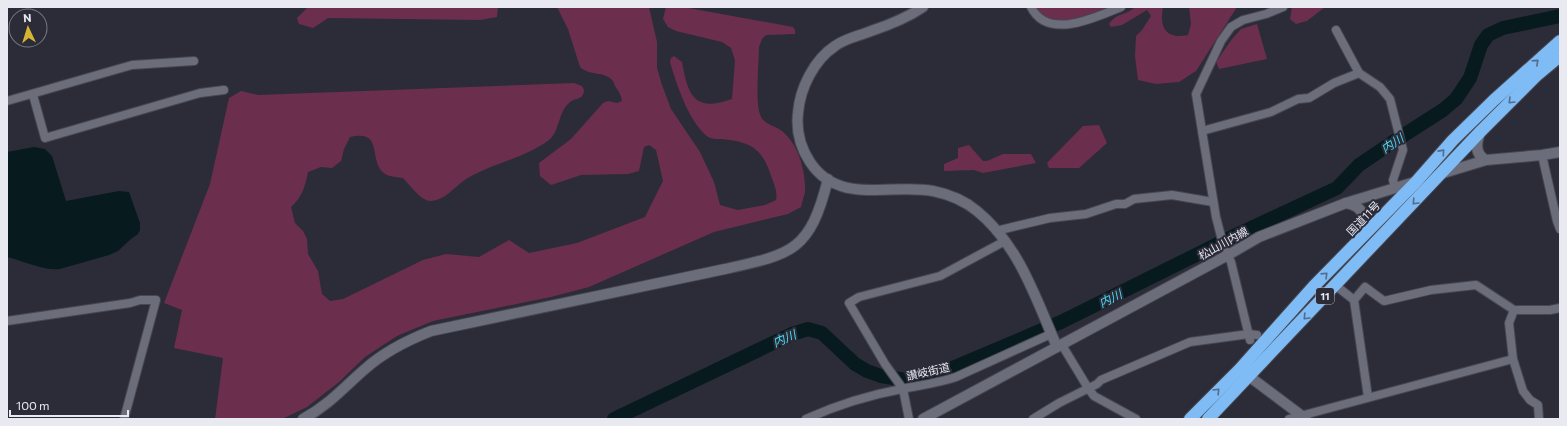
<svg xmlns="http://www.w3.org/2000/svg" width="1567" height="426" font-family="Commissioner,'Noto Sans JP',sans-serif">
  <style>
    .green { fill: #6c2e4d }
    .water { fill: #071a1d }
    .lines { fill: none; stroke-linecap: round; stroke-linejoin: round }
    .river { stroke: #071a1d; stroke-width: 14 }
    .street-casing { stroke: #474751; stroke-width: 10 }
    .secondary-casing { stroke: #474751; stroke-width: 12 }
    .highway-casing { stroke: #474751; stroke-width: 14 }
    .street { stroke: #6b6d7b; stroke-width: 8 }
    .secondary { stroke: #6b6d7b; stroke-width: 10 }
    .highway { stroke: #7fbbf4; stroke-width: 12 }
    .oneway { stroke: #516c8d }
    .labels { text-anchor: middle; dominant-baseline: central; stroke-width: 4; stroke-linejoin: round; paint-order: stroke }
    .shield { fill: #2b2c38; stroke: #afb0ba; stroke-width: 1 }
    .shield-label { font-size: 10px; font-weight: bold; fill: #e8e9f1 }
    .street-label { font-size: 11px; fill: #e8e9f1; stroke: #2b2c38 }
    .water-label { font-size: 12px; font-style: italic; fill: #47daf5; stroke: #2b2c38 }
  </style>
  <rect width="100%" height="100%" fill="#2b2c38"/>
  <g class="green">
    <polygon points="308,7 498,7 497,17 480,20 328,18 313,28 299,24 297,18"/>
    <path d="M557,7H649L657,42V68L662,85L671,109L700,152L714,182L720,205L738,210L765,205L776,200C778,191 773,182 770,173C761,146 748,142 722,139C718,139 713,139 710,138C690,126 676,83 670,62L671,58L674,56L682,62C688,95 694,113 732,99L735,60L731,48L722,42L676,31L668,27L663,19L666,7H683L793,27L795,30V34L766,35L762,39L759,47C759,63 755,100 760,114C762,123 772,125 779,129C798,141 806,171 805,192C804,197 802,202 801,207L788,214L714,232L589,287L551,297L433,321L397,336L365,357L339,382L307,407L282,419H215L223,358L174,348L182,310L164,303L210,184L229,98L241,91L258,95L574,83L582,86L584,90C583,101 575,97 569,103C558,112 560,131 549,140C523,159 493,163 466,179C455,186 445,201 430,201C420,200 410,185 403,178C398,177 389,177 385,174C367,161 385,129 350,137L344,149L341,161L332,168L321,167L308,172C305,187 302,197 291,207L295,223L303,231L307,239L308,254L318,271L322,294L330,301L343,299L423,260L446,254L479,257L509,240L529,253L577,243L645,217L663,181L656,150L649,145L644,147L639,171L628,174L581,175L551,185L540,176L539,163L571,139L603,103L608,101L617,103L622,101C621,94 619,92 615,86C614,84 614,82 612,80C604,71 589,76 580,67L568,29Z"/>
    <polygon points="1033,7 1110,7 1066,22 1045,19"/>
    <path d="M1135,7H1163C1159,27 1166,40 1188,35L1191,24L1189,7H1237L1196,71L1179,82L1156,84L1138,80L1135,56L1136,36L1142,30L1151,16L1147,10L1122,25L1111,27L1109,24C1117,12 1126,16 1135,7Z"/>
    <polygon points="1292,7 1325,7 1307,21 1296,24 1290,19"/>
    <polygon points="1257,24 1267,59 1219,69 1216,62 1232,39 1241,29"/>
    <polygon points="1099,125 1107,143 1079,168 1049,168 1047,163 1083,126"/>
    <polygon points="969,145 983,161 987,161 1003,154 1031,154 1036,163 983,173 974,170 944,171 944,164 958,158 958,148"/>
  </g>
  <path class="water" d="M34,147L45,149L52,156L66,201L119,191L129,192L140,223V230L138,234L131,239L118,251L109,255L60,269C43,271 24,261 7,257V152Z"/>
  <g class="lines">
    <polyline class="river" points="614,419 792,334 808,329 822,333 855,364 867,371 881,376 906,380 929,377 955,367 1061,322 1236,235 1337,188 1359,165 1390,144 1443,110 1456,99 1470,78 1481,45 1488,35 1503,28 1560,16"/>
    <defs>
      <g id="street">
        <path d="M1031,7C1048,41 1096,17 1121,7"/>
        <polyline points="1336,30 1359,73 1380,87 1390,99 1403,150 1393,180 1395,188"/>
        <polyline points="33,95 45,138 200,93 224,90"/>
        <polyline points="7,101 132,65 194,61"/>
        <polyline points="1202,131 1271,112 1298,99 1309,98 1334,83 1359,73"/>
        <polyline points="1542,155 1557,221 1560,229"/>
        <polyline points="996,231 1050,218 1086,214 1116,204 1125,204 1134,199 1172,195 1213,202"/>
        <polyline points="1335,285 1354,300 1368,397"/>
        <polyline points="1354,300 1365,287 1384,301 1431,290 1476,285 1514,310 1550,310 1560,308"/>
        <polyline points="1514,310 1509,323 1513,359 1523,391 1530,400 1538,405 1539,419"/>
        <polyline points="7,321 130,303 140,300 156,300 124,419"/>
        <polyline points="1250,340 1231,262 1224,248 1216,217 1196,94 1221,41 1231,27 1243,20 1266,14 1283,7"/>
        <polyline points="1062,345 1088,388 1094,396 1136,419"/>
        <path d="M806,419C837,405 869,395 902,389C921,385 939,383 956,377L1051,334"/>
        <polyline points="909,419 903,389 885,364 849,303 859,297 940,276 1005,241"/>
        <polyline points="1033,419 1059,403 1097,384 1101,380 1190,342 1249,334 1257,335"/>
        <polyline points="1289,419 1513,359"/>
      </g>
      <g id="secondary">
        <path d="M923,7C907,18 889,25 871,31C859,36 846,38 835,46C814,60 800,88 798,113C796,131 800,147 810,162C839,206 891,183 933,191C948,194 965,201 977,211C1019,245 1036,299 1057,347"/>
        <path d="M1481,131C1476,142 1474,154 1486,160"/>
        <polyline points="1440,174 1486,160 1542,155 1560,152"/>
        <path d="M1346,203C1368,207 1364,221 1361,238"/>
        <polyline points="1242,371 1306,419"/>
        <path d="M303,419C329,405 343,388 365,369C384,352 408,340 431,331L725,269C793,254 810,251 828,179"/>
        <polyline points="923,419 1228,255 1259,237 1346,203 1418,181"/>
      </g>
      <g id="highway">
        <polyline points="1190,419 1240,369 1314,286 1416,182 1453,140 1494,100 1560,41"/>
        <polyline points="1208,419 1481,131 1536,76 1560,56"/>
      </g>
    </defs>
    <use href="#street" class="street-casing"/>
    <use href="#secondary" class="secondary-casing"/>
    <use href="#highway" class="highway-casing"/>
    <use href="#street" class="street"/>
    <use href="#secondary" class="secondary"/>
    <use href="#highway" class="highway"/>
  </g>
  <defs><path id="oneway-chevron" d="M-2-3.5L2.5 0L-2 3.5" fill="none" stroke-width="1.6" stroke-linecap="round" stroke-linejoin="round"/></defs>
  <g class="oneway">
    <use href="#oneway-chevron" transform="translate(1536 62) rotate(-42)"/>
    <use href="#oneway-chevron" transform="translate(1511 101) rotate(135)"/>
    <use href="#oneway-chevron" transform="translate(1442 152) rotate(-48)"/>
    <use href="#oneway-chevron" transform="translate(1415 202) rotate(133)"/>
    <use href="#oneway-chevron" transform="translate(1325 275) rotate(-44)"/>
    <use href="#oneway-chevron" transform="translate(1306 317) rotate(133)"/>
    <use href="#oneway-chevron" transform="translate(1217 391) rotate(-46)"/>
  </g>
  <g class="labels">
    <rect class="shield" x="1316" y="288" width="18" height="16" rx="3"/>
    <g class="shield-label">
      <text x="1325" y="296">11</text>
    </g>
    <g class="street-label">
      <text transform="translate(1363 218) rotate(-46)">国道11号</text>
      <text transform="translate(1223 243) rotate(-29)">松山川内線</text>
      <text transform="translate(928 371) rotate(-13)">讃岐街道</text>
    </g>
    <g class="water-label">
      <text transform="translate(1392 143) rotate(-34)">内川</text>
      <text transform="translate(1110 298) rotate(-26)">内川</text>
      <text transform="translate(784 338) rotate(-23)">内川</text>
    </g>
  </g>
  <rect width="1567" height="426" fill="none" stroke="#e8e9f1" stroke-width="16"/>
  <g transform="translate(28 28) rotate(356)"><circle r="19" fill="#2b2c38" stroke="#777882"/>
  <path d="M0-3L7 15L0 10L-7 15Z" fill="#d5b535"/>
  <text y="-6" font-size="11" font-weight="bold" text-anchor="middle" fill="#e8e9f1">N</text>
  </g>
  <path d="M10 410v6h118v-6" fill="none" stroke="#e8e9f1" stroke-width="2"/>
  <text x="16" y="410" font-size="12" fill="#e8e9f1" stroke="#2b2c38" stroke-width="3" paint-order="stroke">100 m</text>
</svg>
